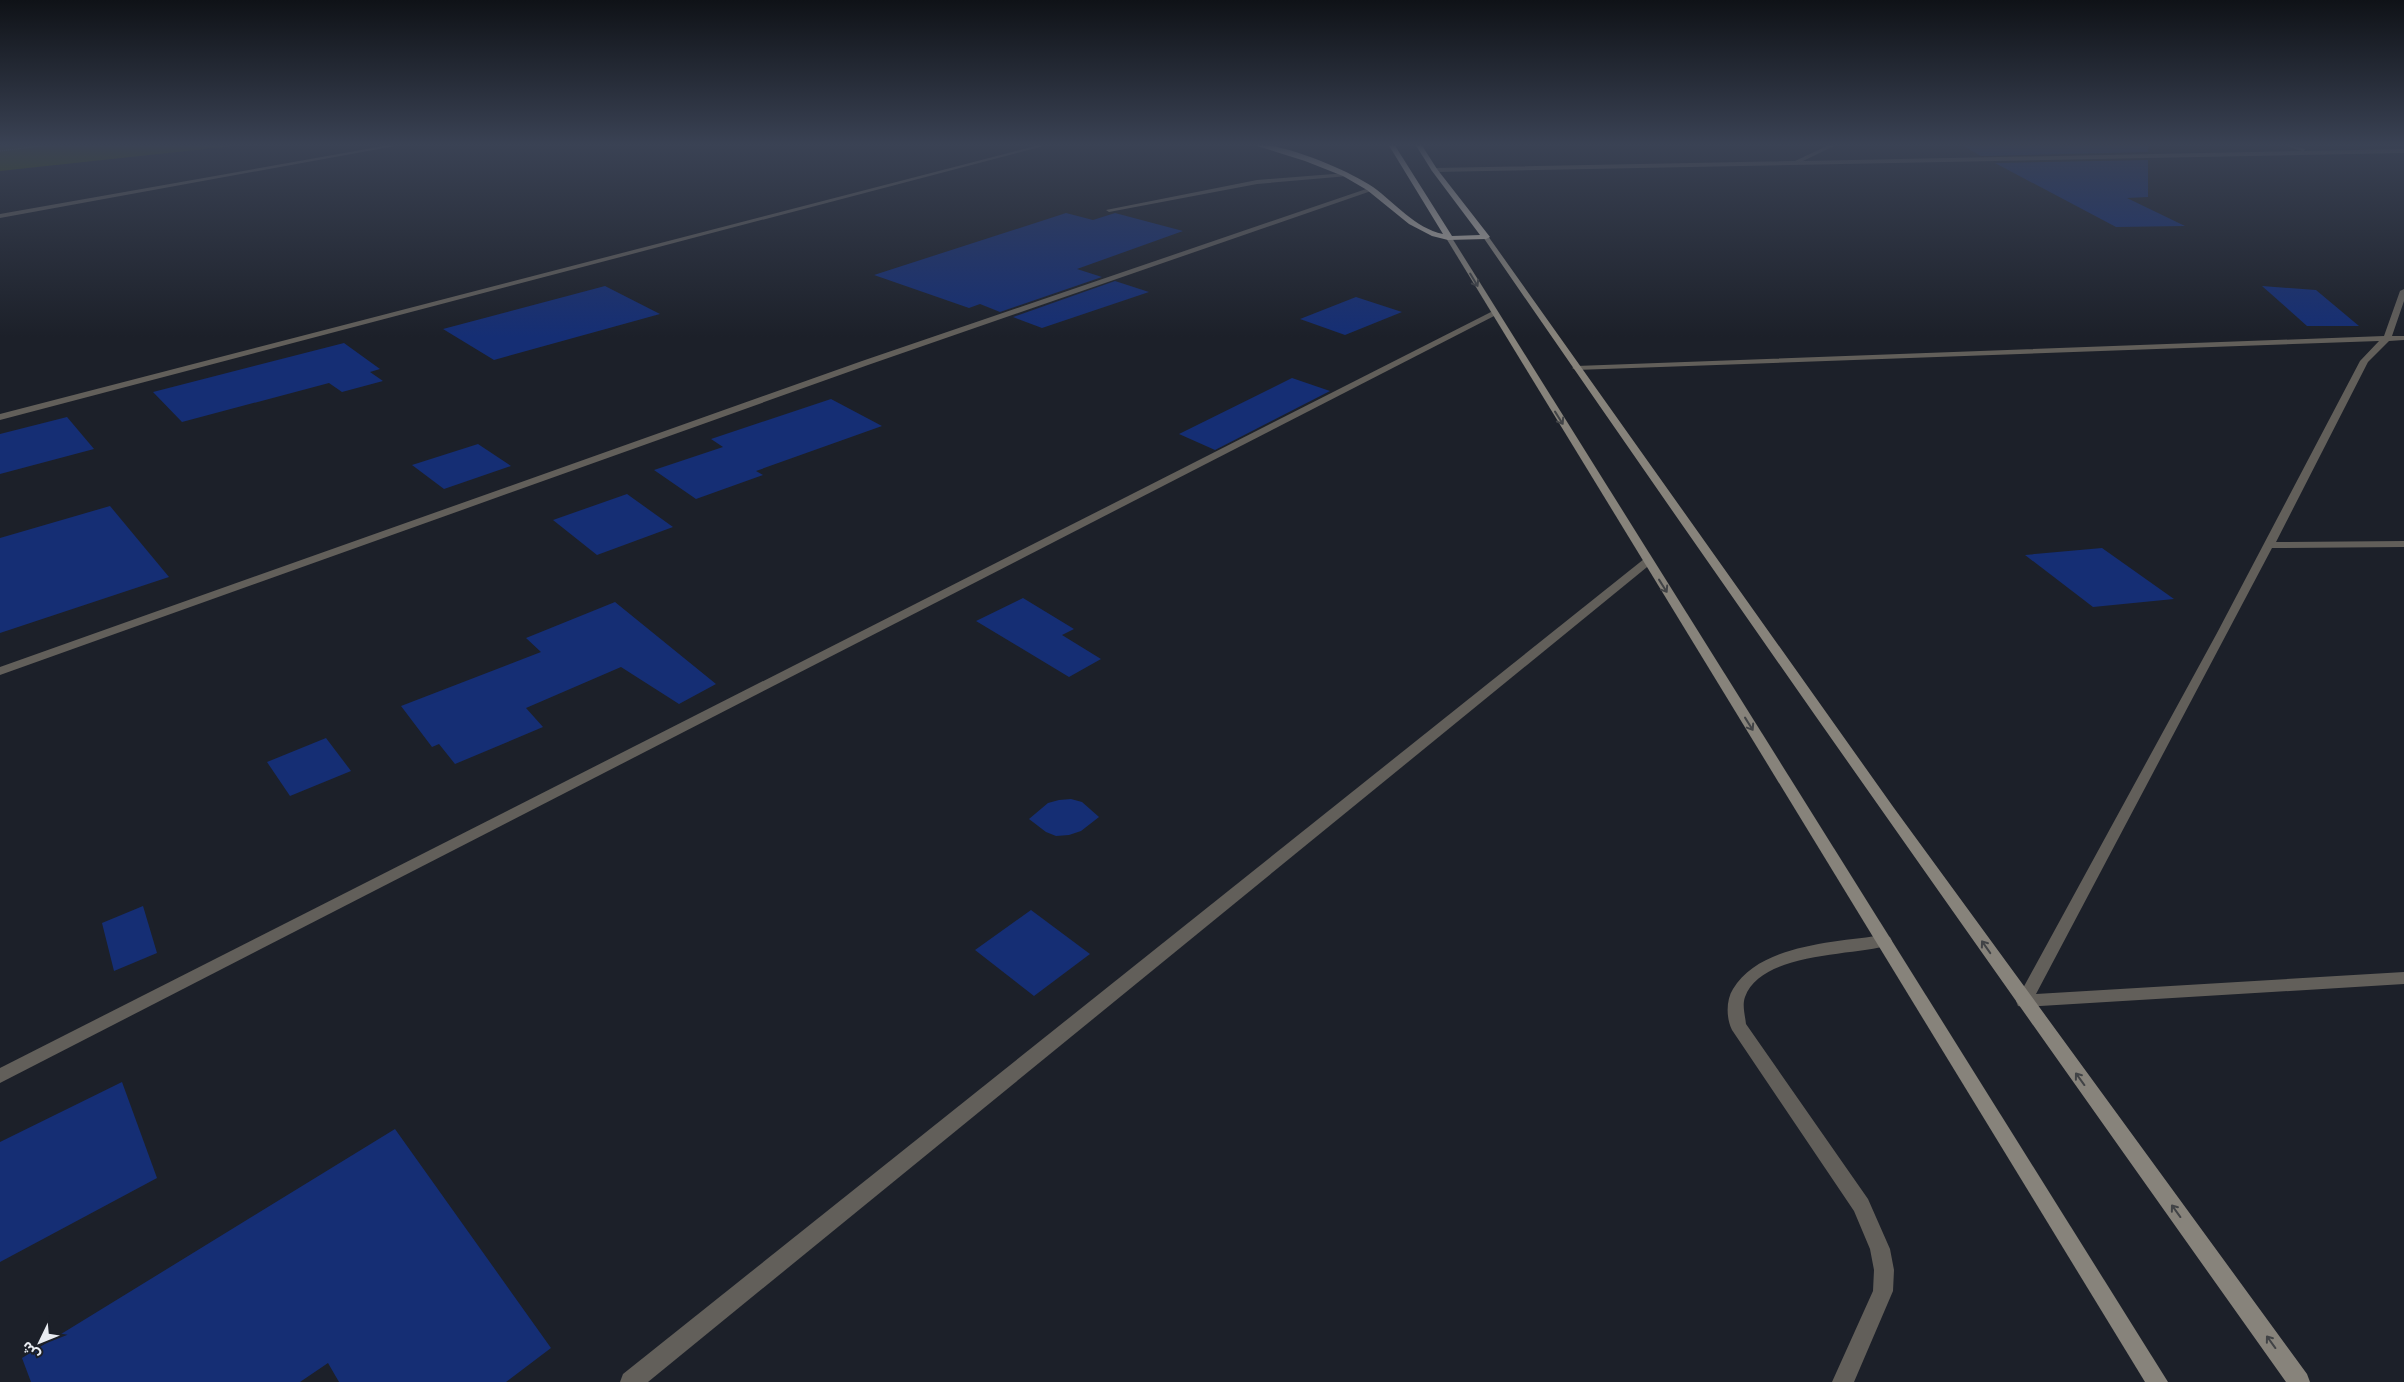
<svg xmlns="http://www.w3.org/2000/svg" width="2404" height="1382" font-family="'Roboto Condensed','Noto Sans Arabic',sans-serif">
  <style>
    .green { fill: #3b4d00 }
    .building { fill: #152e74 }
    .lines { fill: none; stroke-linecap: round; stroke-linejoin: round }
    .path { stroke: #82868d; stroke-width: 1; stroke-dasharray: 1 1; stroke-linecap: butt }
    .service { fill: #625f5a; fill-rule: evenodd }
    .minor { fill: #625f5a; fill-rule: evenodd }
    .secondary { fill: #87837b; fill-rule: evenodd }
    .motorway { fill: #beb7ac; fill-rule: evenodd }
    .oneway { stroke: #414346 }
  </style>
  <rect width="100%" height="100%" fill="#1c2029"/>
  <polygon class="green" points="0,144 252,144 0,171"/>
  <g class="building">
    <polygon points="2039,144 2148,144 2148,152 1981,156 1963,146"/>
    <polygon points="2148,160 2148,197 2127,198 2185,226 2116,227 1995,163"/>
    <polygon points="1066,213 1093,220 1115,213 1183,231 1077,269 1102,277 1000,312 980,304 969,308 874,275"/>
    <polygon points="1115,281 1149,292 1042,328 1013,317"/>
    <polygon points="605,286 660,314 494,360 443,329"/>
    <polygon points="2262,286 2316,290 2359,326 2307,326"/>
    <polygon points="1356,297 1402,312 1345,335 1300,319"/>
    <polygon points="344,343 380,369 370,372 383,381 342,392 329,383 182,422 153,392"/>
    <polygon points="1292,378 1330,391 1215,450 1179,434"/>
    <polygon points="831,399 882,426 756,471 763,475 696,499 654,470 723,447 711,439"/>
    <polygon points="67,417 94,449 0,474 0,434"/>
    <polygon points="478,444 511,466 444,489 412,465"/>
    <polygon points="627,494 673,527 597,555 553,520"/>
    <polygon points="110,506 169,577 0,633 0,538"/>
    <polygon points="2102,548 2174,599 2093,607 2025,555"/>
    <polygon points="1023,598 1074,629 1062,635 1101,659 1069,677 976,621"/>
    <polygon points="615,602 716,684 679,704 621,667 526,708 543,727 455,764 439,744 432,747 401,706 541,652 526,638"/>
    <polygon points="326,738 351,771 290,796 267,762"/>
    <polygon points="1071,799 1082,802 1099,817 1081,831 1069,835 1056,836 1046,832 1029,819 1048,803 1059,800"/>
    <polygon points="143,906 157,953 114,971 102,923"/>
    <polygon points="1031,910 1090,954 1034,996 975,950"/>
    <polygon points="122,1082 157,1178 0,1262 0,1142"/>
    <polygon points="395,1129 551,1348 506,1382 339,1382 328,1363 300,1382 31,1382 22,1358"/>
  </g>
  <g class="lines">
    <polyline class="path" points="0,151 56,144"/>
    <polygon class="service" points="1346,173 1348,176 1257,184 1109,212 1106,210 1257,180"/>
    <g class="minor">
      <polygon points="395,144 406,144 0,218 0,214"/>
      <polygon points="1043,144 1051,144 0,420 0,414"/>
      <polygon points="1831,144 1838,144 1803,161 2302,151 2281,144 2305,149 2304,151 2404,149 2404,153 1434,172 1431,170 1434,168 1795,161"/>
      <polygon points="1372,187 1374,190 868,365 0,675 0,667 862,361"/>
      <polygon points="2404,289 2404,301 2392,336 2404,336 2404,340 2389,341 2368,362 2276,542 2404,541 2404,547 2272,548 2036,994 2404,972 2404,984 2024,1007 2018,1006 2016,1001 2217,633 2360,361 2379,341 1576,370 1572,368 1576,366 2384,336 2400,291"/>
      <polygon points="1491,312 1498,314 0,1083 0,1068"/>
      <polygon points="1648,558 1653,561 1652,563 648,1382 620,1382 623,1374 1644,559"/>
      <path d="M1884,935L1890,937L1892,941L1890,945C1853,956 1761,952 1745,997C1742,1005 1745,1015 1746,1024L1868,1199L1890,1249L1894,1270L1893,1291L1854,1382H1832L1873,1291L1874,1270L1870,1249L1854,1211L1732,1030C1726,1018 1726,1000 1733,989C1760,944 1837,942 1884,935Z"/>
    </g>
    <g class="secondary">
      <polygon points="1449,236 1452,238 2168,1382 2145,1382 1446,238"/>
      <path d="M1484,236H1488L1894,808L2307,1374L2310,1382H2286C2016,1002 1747,621 1483,237Z"/>
    </g>
    <path class="motorway" d="M1251,144C1281,142 1348,170 1373,187C1395,203 1415,228 1443,234L1388,144H1394L1452,236L1480,235L1432,171L1415,144H1421L1437,169L1490,237L1486,239L1448,240L1432,236L1409,224L1367,190L1343,176L1305,161Z"/>
  </g>
  <defs><path id="oneway-shaft" d="M-6 0H5M1.5-3L5.5 0L1.5 3" fill="none" stroke-width="1.6" stroke-linecap="round" stroke-linejoin="round" transform="scale(1.25)"/></defs>
  <g class="oneway">
    <use href="#oneway-shaft" transform="translate(1474 280) rotate(59)"/>
    <use href="#oneway-shaft" transform="translate(1559 418) rotate(58)"/>
    <use href="#oneway-shaft" transform="translate(1663 586) rotate(58)"/>
    <use href="#oneway-shaft" transform="translate(1749 724) rotate(58)"/>
    <use href="#oneway-shaft" transform="translate(1986 947) rotate(-125)"/>
    <use href="#oneway-shaft" transform="translate(2080 1079) rotate(-126)"/>
    <use href="#oneway-shaft" transform="translate(2176 1211) rotate(-126)"/>
    <use href="#oneway-shaft" transform="translate(2271 1342) rotate(-126)"/>
  </g>
  <linearGradient id="sky" x2="0" y2="1"><stop stop-color="#0f1217"/><stop offset="0.43" stop-color="#3a4254"/><stop offset="1" stop-color="#3a4254" stop-opacity="0"/></linearGradient>
  <rect width="2404" height="337" fill="url(#sky)"/>
  <g transform="translate(40 1342) rotate(227)" stroke="#1c2029" stroke-width="4" paint-order="stroke">
  <path d="M0-4L9 19L0 12L-9 19Z" fill="#e8ebf1"/>
  <text y="-8" font-size="14" font-weight="bold" text-anchor="middle" fill="#e8ebf1">ش</text>
  </g>
</svg>
